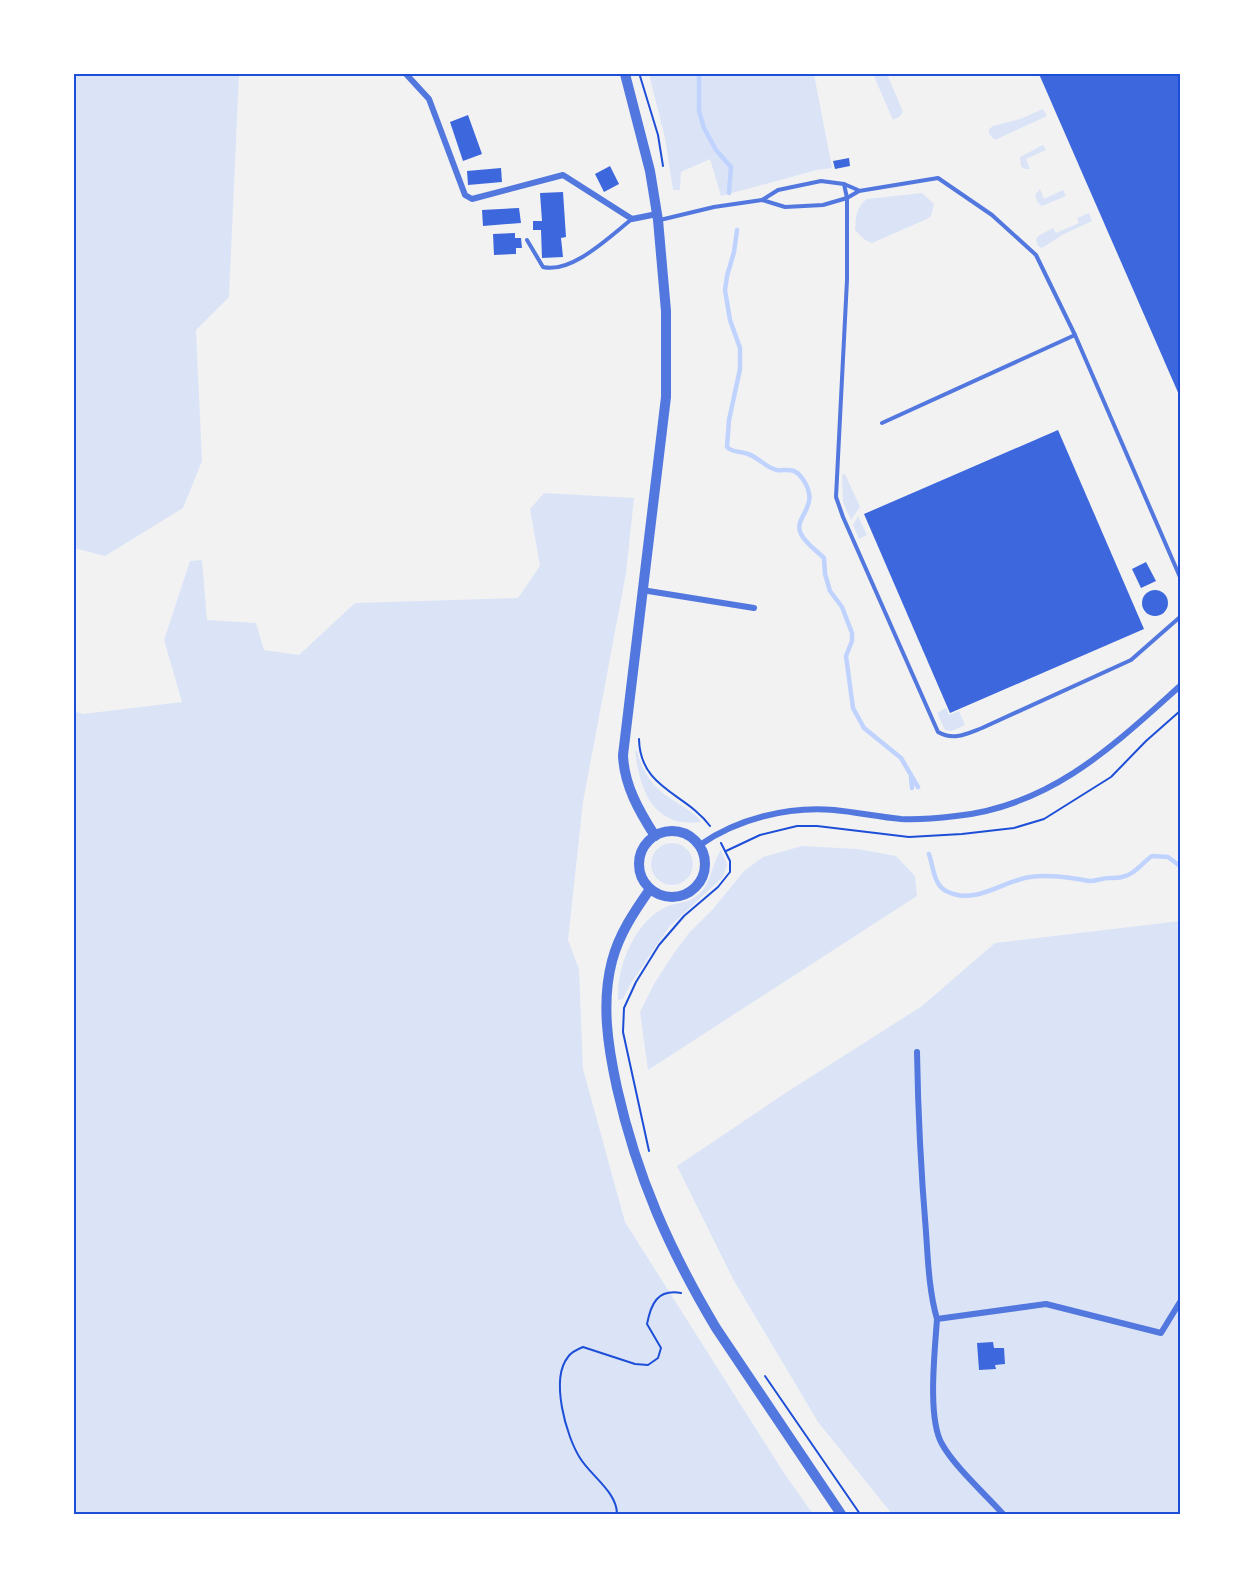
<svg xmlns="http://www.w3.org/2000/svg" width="1254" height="1588" font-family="Ubuntu,sans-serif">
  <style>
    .green { fill: #dbe4f7 }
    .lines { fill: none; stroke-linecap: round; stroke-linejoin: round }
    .stream { stroke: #bfd3fe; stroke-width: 4.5 }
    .building { fill: #3d67dc }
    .path { stroke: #1d4ed8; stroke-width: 2 }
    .service { stroke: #5277de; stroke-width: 4 }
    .minor { stroke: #5277de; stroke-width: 6 }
    .tertiary { stroke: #5277de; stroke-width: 10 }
    .neatline { fill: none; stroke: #1d4ed8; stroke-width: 2 }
  </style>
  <rect width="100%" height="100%" fill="#f2f2f2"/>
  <g class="green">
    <polygon points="74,74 239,74 229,297 196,330 202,461 183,508 105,556 74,548"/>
    <polygon points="649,74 814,74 832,168 817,170 721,196 710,159 681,172 680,190 673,190 665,138"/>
    <polygon points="873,74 887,74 903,112 899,117 893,120"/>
    <polygon points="1043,109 1047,116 995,140 989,134 989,129 993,126 1020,119"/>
    <polygon points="1043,145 1046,150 1026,159 1030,169 1024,169 1021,166 1020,157"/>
    <polygon points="1040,189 1044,199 1063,190 1066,196 1042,206 1038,203 1035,195"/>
    <path d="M922,193L934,204L931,216L927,219L872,243L865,240L855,230C856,217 856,207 867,199Z"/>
    <polygon points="1089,213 1092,221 1064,234 1042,248 1038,246 1036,240 1038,236 1053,228 1056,233 1079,223 1077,218"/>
    <polygon points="845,474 860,507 851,520 843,502 842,475"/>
    <polygon points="544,493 634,498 626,573 583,802 568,940 579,969 583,1069 625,1222 784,1473 813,1514 74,1514 74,711 83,714 182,702 164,640 190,561 202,560 207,620 256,623 264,650 299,655 355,603 518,598 540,566 530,509"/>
    <polygon points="858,516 867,535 859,539 853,525"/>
    <polygon points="946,708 949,715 959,711 965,725 952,731 945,730 937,713"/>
    <path d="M635,751H637C643,775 655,790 676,802C685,808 696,814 701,822C654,828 640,792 635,751Z"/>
    <circle cx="672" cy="864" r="21"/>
    <polygon points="802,846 857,849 896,856 915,876 917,896 648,1070 640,1012 654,984 674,953 689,933 713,909 744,871 763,857"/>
    <path d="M721,850L727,864L723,877L669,927L631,983L623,999L618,1000C616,967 635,920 668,906C679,902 689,903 698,895C712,883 711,865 721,850Z"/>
    <polygon points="1180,921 1180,1514 892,1514 818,1422 733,1279 677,1166 787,1092 922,1006 995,943"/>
  </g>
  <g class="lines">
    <g class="stream">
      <polyline points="699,74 699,111 704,128 716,150 731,167 729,193"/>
      <path d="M737,230L734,252L727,276L725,290L730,320L740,348V369L729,420L727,447C733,453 740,451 748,454C758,457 766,468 777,470C788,471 794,467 802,478C823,507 792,516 801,534C806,544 816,550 824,558L825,574L830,591L842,607L852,633V641L846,656L853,708L864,728L901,758L918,787"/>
      <polyline points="911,777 912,788"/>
      <path d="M929,854C933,866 934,885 946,891C975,906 1002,881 1030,877C1050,874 1071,878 1090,881C1097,881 1102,878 1109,878C1113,878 1118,878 1122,877C1134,875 1142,863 1152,856L1168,857L1180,866"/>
    </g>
  </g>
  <g class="building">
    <polygon points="1039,74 1180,74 1180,397"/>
    <polygon points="468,115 482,154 463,161 450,122"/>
    <polygon points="849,158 850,166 835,169 833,161"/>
    <polygon points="610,166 619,184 604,192 595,174"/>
    <polygon points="501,168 502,182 468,185 467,171"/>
    <polygon points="563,192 566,237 561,238 563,257 542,258 541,230 533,230 533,221 542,221 540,193"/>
    <polygon points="519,208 521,223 483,226 482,210"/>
    <polygon points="515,233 515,238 521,238 522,248 516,248 516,254 494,255 493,234"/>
    <polygon points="1058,430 1144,629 950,713 864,514"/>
    <polygon points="1146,562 1156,581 1141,588 1132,569"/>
    <circle cx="1155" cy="603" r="13"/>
    <polygon points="993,1342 994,1348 1004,1348 1005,1364 995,1365 996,1369 979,1370 977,1343"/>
  </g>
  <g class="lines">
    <g class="path">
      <polyline points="640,76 658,135 663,166"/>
      <path d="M639,739C640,789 686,793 710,826"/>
      <polyline points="726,851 760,835 797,826 817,826 909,837 962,834 1014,828 1044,819 1111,777 1146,741 1180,711"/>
      <polyline points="649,1151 623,1032 624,1008 636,982 659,945 684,916 718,887 730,872 730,861 721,843"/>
      <polyline points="765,1376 860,1514"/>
      <path d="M617,1514C617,1492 591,1476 580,1458C566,1436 550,1379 568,1357C571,1352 578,1349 583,1347L635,1364L648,1365L658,1358L661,1348L647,1324C651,1304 657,1289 681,1293"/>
    </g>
    <g class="service">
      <path d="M844,184L847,198V280L836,497L843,517L938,732C954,741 966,734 982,728L1131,660L1180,617"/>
      <polyline points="762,200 785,207 823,205 847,198 859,191 938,178 992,215 1036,255 1075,335 1180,577"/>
      <polyline points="660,220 714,207 762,200 778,190 821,181 844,184 858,190"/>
      <path d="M527,240L543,267C572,274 610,236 632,219"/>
      <polyline points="882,423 1075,335"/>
    </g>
    <g class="minor">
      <polyline points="406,74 429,99 465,195 472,199 563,175 632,219 657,214"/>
      <polyline points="642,590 754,608"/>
      <path d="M700,845C737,819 788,806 834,810C856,812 879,817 901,819C919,820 939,818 956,816C1051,806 1113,746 1180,686"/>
      <path d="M917,1052C918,1112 921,1172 926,1232C928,1261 929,1291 937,1319"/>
      <path d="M1003,1514C985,1494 954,1466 942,1444C927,1418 935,1350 937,1319L1046,1304L1161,1333L1180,1302"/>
    </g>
    <g class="tertiary">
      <path d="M625,74L650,171L658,220L666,311V397L623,755C624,785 639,811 655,836"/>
      <circle cx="672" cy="864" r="33"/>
      <path d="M650,889C634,912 619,934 612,961C601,1003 608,1047 617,1088C637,1177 669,1249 716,1328L841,1514"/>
    </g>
  </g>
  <rect width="1254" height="1588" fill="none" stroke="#ffffff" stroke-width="150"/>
  <rect x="75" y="75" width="1104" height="1438" class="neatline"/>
</svg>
